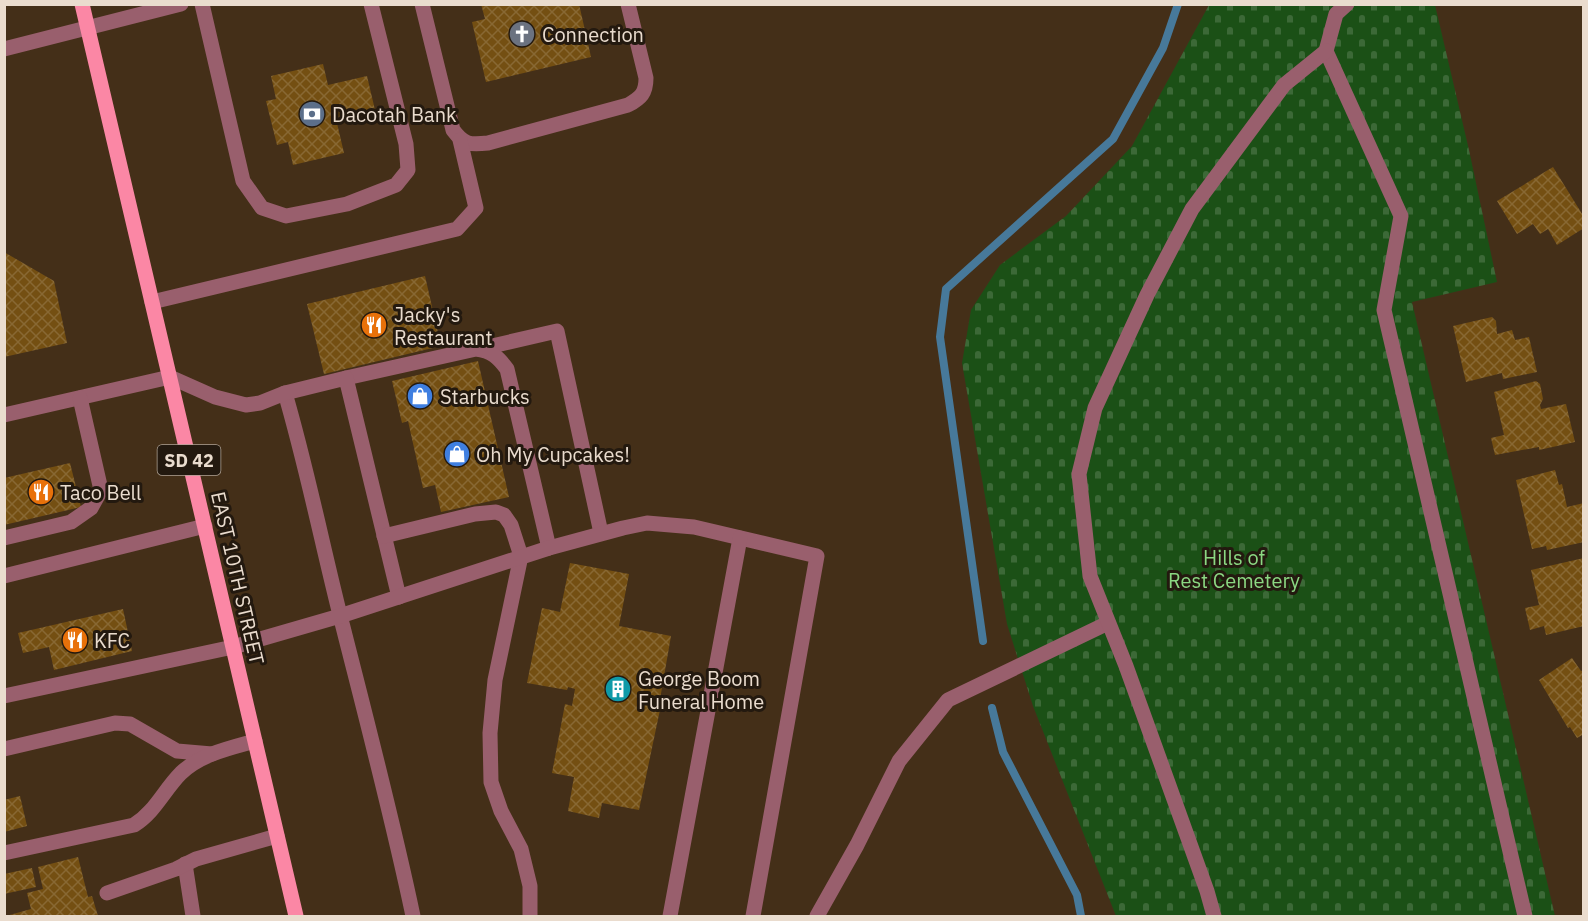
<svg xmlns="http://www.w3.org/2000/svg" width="1588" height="921" font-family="'IBM Plex Sans',sans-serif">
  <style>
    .cemetery { fill: url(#cemetery-stones) }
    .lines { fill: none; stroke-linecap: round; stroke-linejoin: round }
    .stream { stroke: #47799a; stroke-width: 8 }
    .building { fill: url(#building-cross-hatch) }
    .minor { stroke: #995f6d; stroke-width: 15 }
    .major { stroke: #fb87a5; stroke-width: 15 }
    .labels { text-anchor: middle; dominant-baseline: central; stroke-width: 6; stroke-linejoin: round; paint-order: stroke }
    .shield { fill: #23190f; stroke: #aea295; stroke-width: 1.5 }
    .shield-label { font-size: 18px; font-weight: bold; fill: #eadcce }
    .poi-label { font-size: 20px; fill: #eadcce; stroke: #23190f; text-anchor: start }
    .park-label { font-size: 20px; fill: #8bd882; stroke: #23190f }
    .street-label { font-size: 20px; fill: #eadcce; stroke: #23190f }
  </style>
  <defs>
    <pattern id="cemetery-stones" width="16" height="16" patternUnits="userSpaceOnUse" patternTransform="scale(1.5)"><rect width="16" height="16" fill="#1b5016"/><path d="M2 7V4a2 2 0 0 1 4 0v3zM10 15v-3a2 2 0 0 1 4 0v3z" fill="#3c6937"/></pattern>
    <pattern id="building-cross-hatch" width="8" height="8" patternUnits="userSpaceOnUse" patternTransform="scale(1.5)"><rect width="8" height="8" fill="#744f12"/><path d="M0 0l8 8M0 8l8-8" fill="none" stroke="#886833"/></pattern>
  </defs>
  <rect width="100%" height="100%" fill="#442f18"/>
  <polygon class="cemetery" points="1209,5 1435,5 1469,150 1497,282 1412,302 1555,916 1116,916 1033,706 1007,624 962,363 971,310 1000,265 1066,216 1132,146"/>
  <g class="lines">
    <g class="stream">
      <polyline points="983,641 940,337 946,289 1113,139 1163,48 1178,4"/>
      <polyline points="992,708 1003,752 1077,895 1081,916"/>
    </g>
  </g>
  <g class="building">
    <polygon points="481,4 579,4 591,57 486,82 472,22 485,19"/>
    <polygon points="323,64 328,85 367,76 375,110 336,119 344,153 293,165 288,142 277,145 266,101 276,99 271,76"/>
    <polygon points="1553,167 1584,217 1584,228 1557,245 1548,229 1540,234 1533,224 1517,234 1497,201"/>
    <polygon points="4,252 54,281 67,343 4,357"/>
    <polygon points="425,276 441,346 324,374 307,304"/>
    <polygon points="1492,317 1496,321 1497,334 1512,330 1515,340 1529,337 1537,372 1503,379 1502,373 1466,382 1453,326"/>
    <polygon points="478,361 509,497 441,512 435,485 423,488 408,421 402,423 392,381"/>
    <polygon points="1536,381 1540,384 1543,399 1540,405 1541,409 1566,404 1575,442 1539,450 1539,447 1495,455 1491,438 1504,435 1494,392"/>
    <polygon points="70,463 81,507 4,525 4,478"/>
    <polygon points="1555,470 1559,485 1562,484 1567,507 1584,503 1584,542 1547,550 1546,546 1532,549 1516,480"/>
    <polygon points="1584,558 1584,608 1582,608 1584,626 1546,635 1544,626 1530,630 1525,608 1539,605 1531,570"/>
    <polygon points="570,563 629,574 619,626 671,636 659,705 661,705 639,810 602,803 599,818 568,811 574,777 552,773 565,704 572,706 575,689 568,687 567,690 527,683 542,608 560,612"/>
    <polygon points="123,609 132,651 54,670 49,647 23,653 18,633"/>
    <polygon points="1572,658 1581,671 1584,670 1584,734 1577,738 1570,727 1568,728 1539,680"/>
    <polygon points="20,796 27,826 4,832 4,800"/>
    <polygon points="78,857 88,897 92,896 98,916 6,916 31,909 27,893 43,889 38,867"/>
    <polygon points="32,868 36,887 4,894 4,874"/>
  </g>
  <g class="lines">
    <g class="minor">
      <polyline points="202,4 243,181 262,208 286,216 347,204 396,185 408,170 406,144 371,4"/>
      <path d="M422,4L453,130C464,145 470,145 488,143L628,105C641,98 646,93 646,78L628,4"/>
      <polyline points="1347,4 1336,14 1326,51 1401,216 1384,310 1525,916"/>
      <polyline points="4,49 181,4"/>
      <polyline points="152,302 457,229 476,208 460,140"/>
      <polyline points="479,349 557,331 601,533"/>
      <path d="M346,378L476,349C492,351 498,357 507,369L549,548"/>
      <path d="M285,393C307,468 322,544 341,619C366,718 392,816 413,916"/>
      <polyline points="4,415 170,377 215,397 246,405 260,403 285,393 346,378 399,597"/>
      <polyline points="384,536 475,514 496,512 504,515 511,525 521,556 495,680 490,733 491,782 501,811 521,849 530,886 530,916"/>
      <polyline points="4,538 71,522 91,508 101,490 80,398"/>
      <polyline points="4,576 205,526"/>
      <polyline points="4,696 233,647 340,616 549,548 623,528 647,523 694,527 817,556 753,916"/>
      <polyline points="4,749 115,723 130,724 177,751 212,754"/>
      <path d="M4,853L134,825C155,812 164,790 181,773C201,754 230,748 255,741"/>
      <polyline points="185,864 193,916"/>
      <polyline points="107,893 176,869 196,859 277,836"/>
      <polyline points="670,916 740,538"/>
      <polyline points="817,916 857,845 899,761 948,700 1108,623"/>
      <polyline points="1214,916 1207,891 1126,666 1090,576 1079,474 1095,408 1147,295 1192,209 1284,85 1326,51"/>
    </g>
    <polyline class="major" points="82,4 296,916"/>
  </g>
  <defs>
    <symbol id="church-disc" viewBox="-11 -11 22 22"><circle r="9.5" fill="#6b7280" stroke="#23190f"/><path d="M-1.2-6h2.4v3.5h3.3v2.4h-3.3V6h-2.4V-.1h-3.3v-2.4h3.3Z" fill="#fff"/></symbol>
    <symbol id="bank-disc" viewBox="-11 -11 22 22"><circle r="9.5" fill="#5c6f8a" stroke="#23190f"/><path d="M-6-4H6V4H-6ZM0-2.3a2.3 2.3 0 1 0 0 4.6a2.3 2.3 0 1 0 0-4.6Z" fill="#fff"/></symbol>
    <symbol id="restaurant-disc" viewBox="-11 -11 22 22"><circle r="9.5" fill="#e8710a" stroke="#23190f"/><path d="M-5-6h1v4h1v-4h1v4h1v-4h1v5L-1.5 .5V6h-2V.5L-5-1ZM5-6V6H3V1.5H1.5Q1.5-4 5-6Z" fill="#fff"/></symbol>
    <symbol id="shop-disc" viewBox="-11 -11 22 22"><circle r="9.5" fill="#3f7fe0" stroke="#23190f"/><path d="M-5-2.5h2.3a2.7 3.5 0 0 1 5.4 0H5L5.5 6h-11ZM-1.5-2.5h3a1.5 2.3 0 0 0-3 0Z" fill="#fff"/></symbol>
    <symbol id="building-disc" viewBox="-11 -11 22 22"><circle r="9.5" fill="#0f9aa8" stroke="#23190f"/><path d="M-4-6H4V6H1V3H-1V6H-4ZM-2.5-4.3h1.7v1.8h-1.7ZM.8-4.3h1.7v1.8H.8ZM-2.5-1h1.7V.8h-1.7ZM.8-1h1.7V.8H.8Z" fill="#fff"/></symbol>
  </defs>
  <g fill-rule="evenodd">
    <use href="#church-disc" x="507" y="19" width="30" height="30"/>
    <use href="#bank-disc" x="297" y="99" width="30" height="30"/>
    <use href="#restaurant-disc" x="359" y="310" width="30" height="30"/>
    <use href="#shop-disc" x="405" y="381" width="30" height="30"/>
    <use href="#shop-disc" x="442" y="439" width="30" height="30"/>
    <use href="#restaurant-disc" x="26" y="477" width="30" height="30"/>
    <use href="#restaurant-disc" x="60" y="625" width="30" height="30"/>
    <use href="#building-disc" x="603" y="674" width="30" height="30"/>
  </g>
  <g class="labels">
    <rect class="shield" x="157.5" y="445" width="63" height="30" rx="4.5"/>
    <g class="shield-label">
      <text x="189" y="460">SD 42</text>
    </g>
    <g class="poi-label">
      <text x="542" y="34">Connection</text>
      <text x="332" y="114">Dacotah Bank</text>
      <text x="394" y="314">Jacky's<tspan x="394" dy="23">Restaurant</tspan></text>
      <text x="440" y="396">Starbucks</text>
      <text x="476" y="454">Oh My Cupcakes!</text>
      <text x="60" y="492">Taco Bell</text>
      <text x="94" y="640">KFC</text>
      <text x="638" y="678">George Boom<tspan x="638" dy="23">Funeral Home</tspan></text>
    </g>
    <g class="park-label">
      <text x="1234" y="557">Hills of<tspan x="1234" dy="23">Rest Cemetery</tspan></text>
    </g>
    <g class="street-label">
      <text transform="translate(238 578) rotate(77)">EAST 10TH STREET</text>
    </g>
  </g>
  <rect width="1588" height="921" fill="none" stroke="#eadcce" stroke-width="12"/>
</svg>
